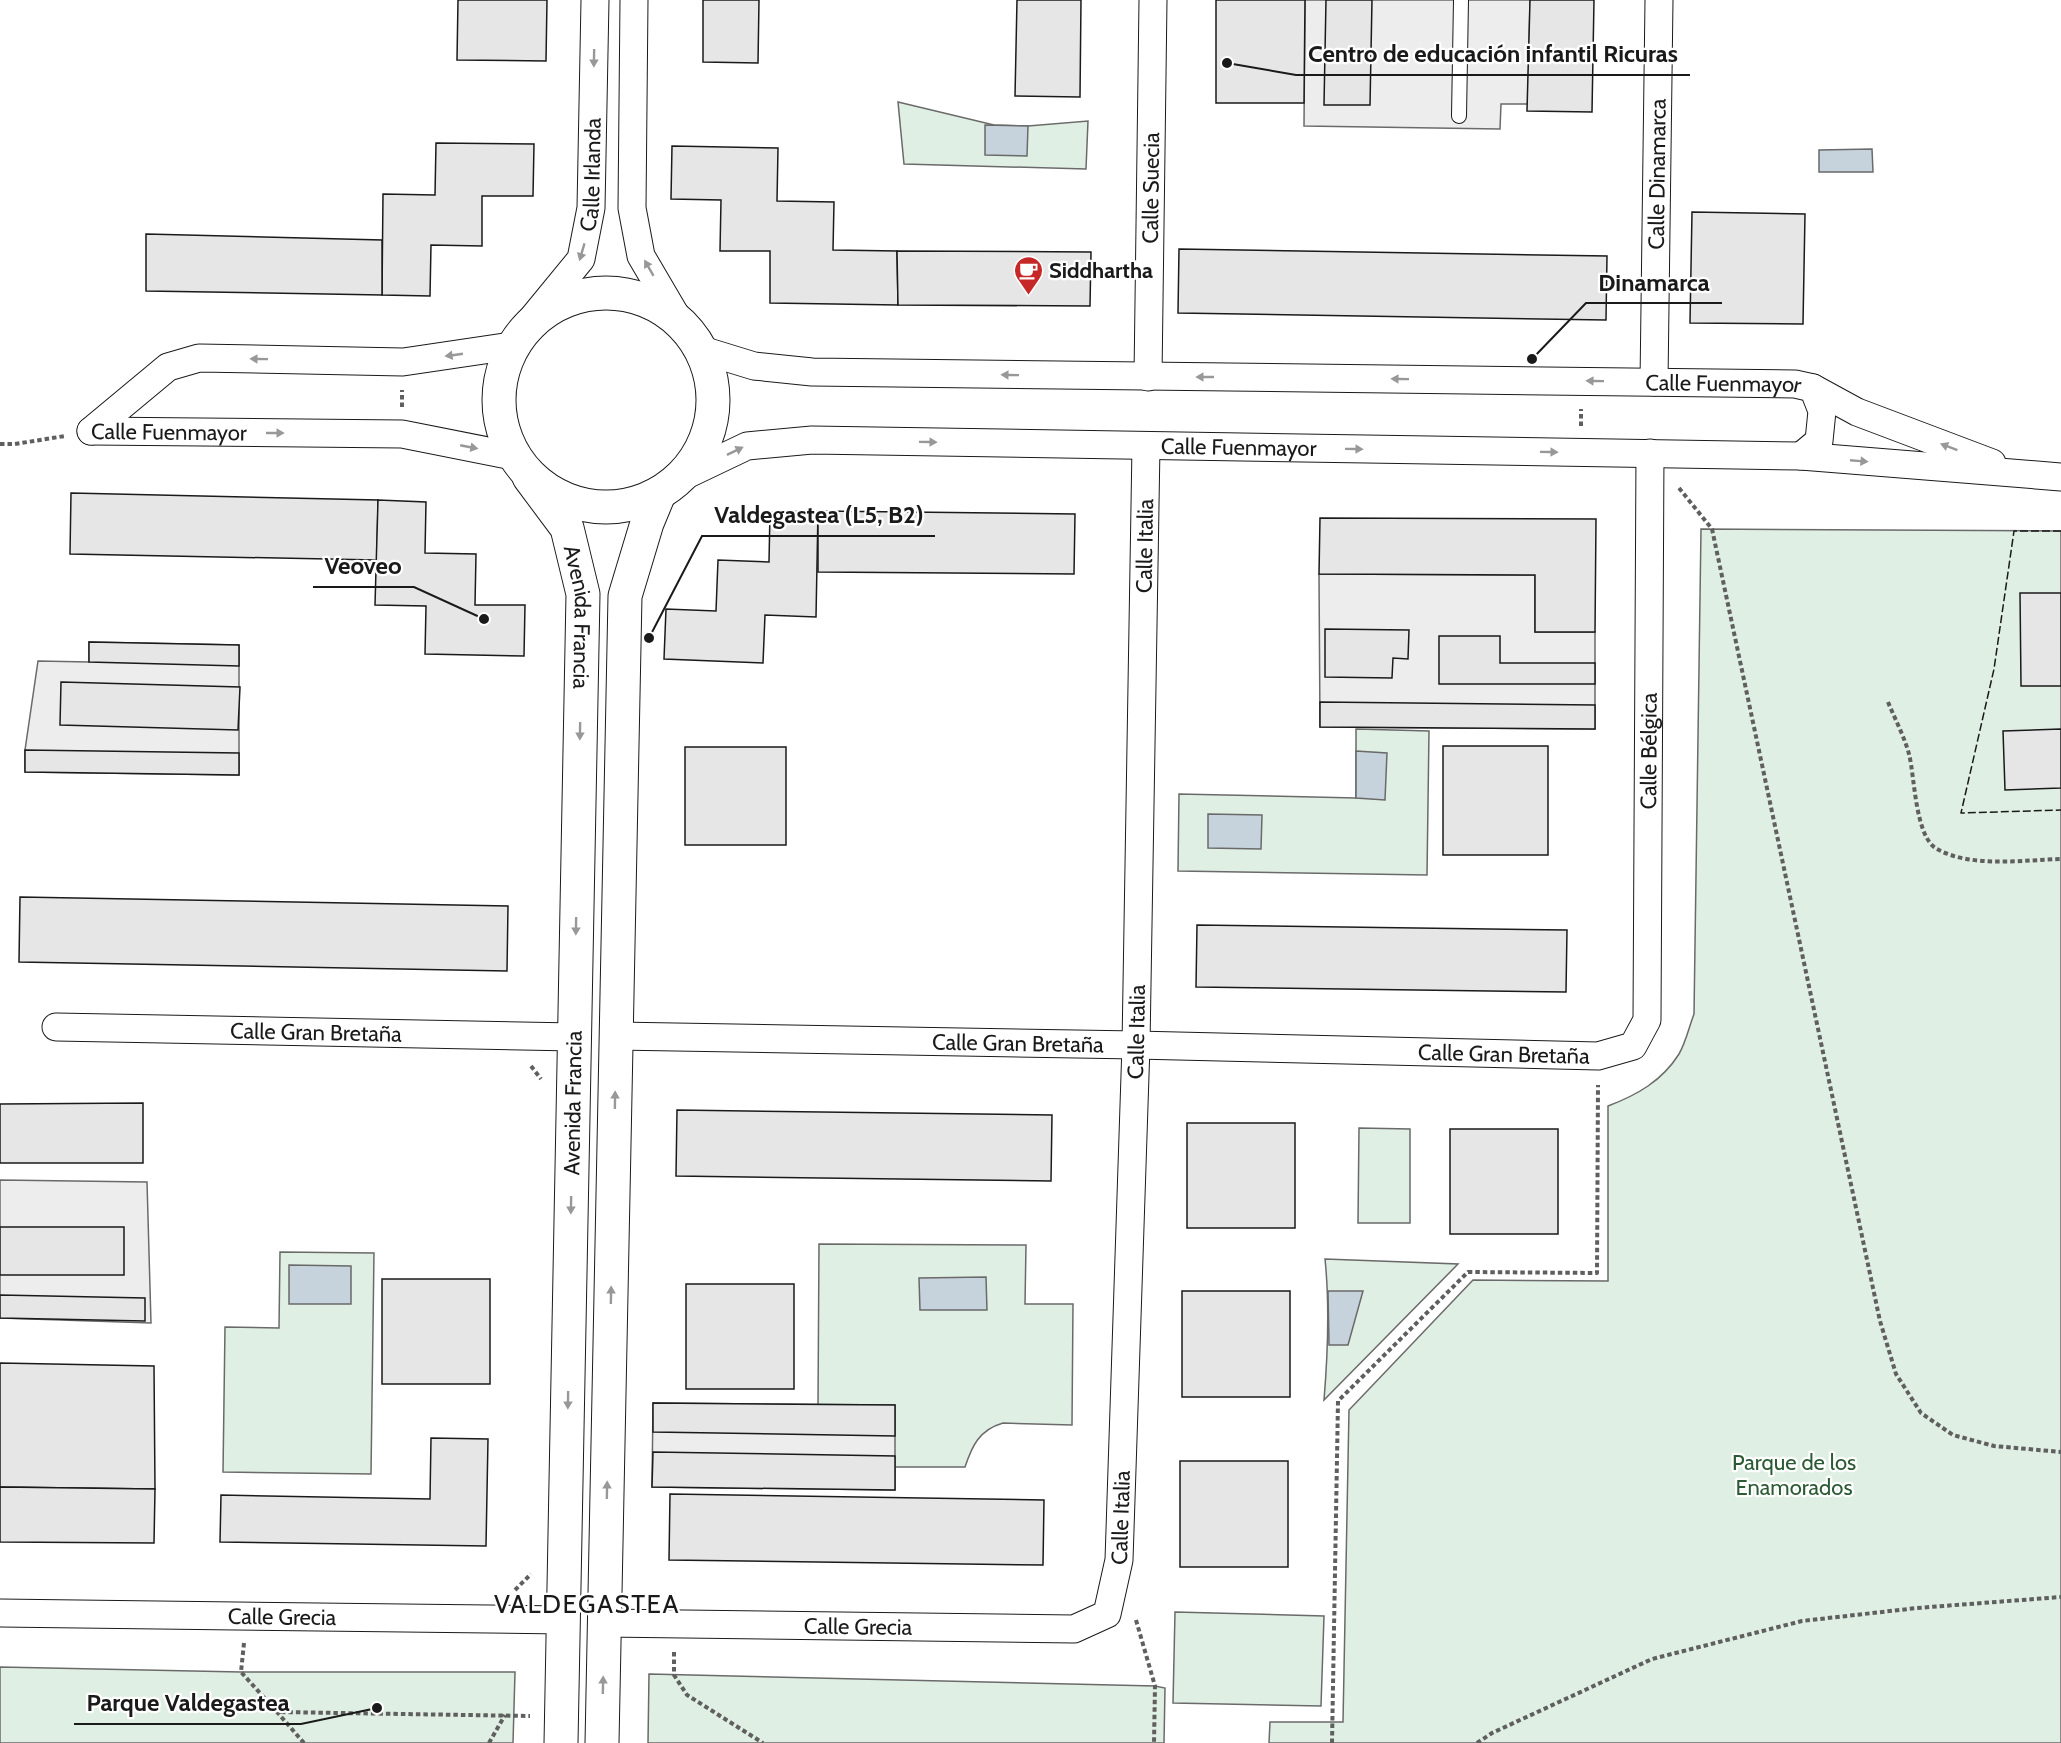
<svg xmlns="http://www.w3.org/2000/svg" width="2061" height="1743" font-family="Cabin,sans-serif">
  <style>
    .green { fill: #e0efe3; stroke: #6a6a6a; stroke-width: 1.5 }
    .parking { fill: #ededed; stroke: #6a6a6a; stroke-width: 1.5 }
    .water { fill: #c6d2dc; stroke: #6a6a6a; stroke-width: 1.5 }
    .building { fill: #e6e6e6; stroke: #1a1a1a; stroke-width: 1.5 }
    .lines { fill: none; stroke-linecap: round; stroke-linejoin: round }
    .service-casing { stroke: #1a1a1a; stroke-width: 16 }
    .minor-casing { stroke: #1a1a1a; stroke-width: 29 }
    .secondary-casing { stroke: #1a1a1a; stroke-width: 35 }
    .path { stroke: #5f5f5f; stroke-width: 4; stroke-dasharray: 4.5 3; stroke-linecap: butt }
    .service { stroke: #fff; stroke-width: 14 }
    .minor { stroke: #fff; stroke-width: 27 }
    .secondary { stroke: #fff; stroke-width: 33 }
    .fence { stroke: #1a1a1a; stroke-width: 1.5; stroke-dasharray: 8 3; stroke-linecap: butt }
    .oneway { fill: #989898 }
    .labels { text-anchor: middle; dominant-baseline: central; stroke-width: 4.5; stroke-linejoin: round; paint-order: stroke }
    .street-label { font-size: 22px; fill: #1a1a1a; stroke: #fff }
    .poi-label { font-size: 22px; font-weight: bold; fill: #1a1a1a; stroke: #fff; text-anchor: start }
    .park-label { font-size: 22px; fill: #2b5a34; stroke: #fff }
    .quarter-label { font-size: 26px; letter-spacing: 1.5px; fill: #1a1a1a; stroke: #fff }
    .leader { fill: none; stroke: #1a1a1a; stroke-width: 2 }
    .callout-dot { fill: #1a1a1a; stroke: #fff; stroke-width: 2 }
    .callout-label { font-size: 24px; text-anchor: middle; font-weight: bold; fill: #1a1a1a; stroke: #fff; stroke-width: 4.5; stroke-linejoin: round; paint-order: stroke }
  </style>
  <rect width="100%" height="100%" fill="#fff"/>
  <g class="green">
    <polygon points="898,102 994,125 1028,126 1088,121 1086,169 904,164"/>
    <path d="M1701,529L2061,531V1743H1269L1270,1722H1343L1349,1410L1473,1280L1608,1281V1106C1637,1095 1662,1081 1679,1054C1686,1042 1689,1027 1694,1014Z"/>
    <polygon points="1356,729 1429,731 1427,875 1178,871 1179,794 1356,798"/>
    <polygon points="1359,1128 1410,1129 1410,1223 1358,1223"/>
    <path d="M819,1244L1026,1245L1025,1304H1073L1072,1425L1003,1423C979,1430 972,1446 965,1467H895L818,1405Z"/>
    <polygon points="280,1252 374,1253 371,1474 223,1472 225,1327 279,1328"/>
    <path d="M1325,1259L1458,1264L1324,1400C1328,1352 1330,1307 1325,1259Z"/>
    <polygon points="1175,1612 1324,1616 1321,1706 1173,1703"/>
    <polygon points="0,1667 241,1672 515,1672 513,1743 0,1743"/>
    <polygon points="649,1674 1155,1686 1165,1688 1164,1743 648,1743"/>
  </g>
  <g class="parking">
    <polygon points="1305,0 1530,0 1528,104 1501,104 1500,129 1304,126"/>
    <polygon points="1319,574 1535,575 1535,632 1595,632 1595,729 1320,727"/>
    <polygon points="89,642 239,645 239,775 25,772 25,750 38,661 89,662"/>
    <polygon points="0,1180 147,1182 151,1323 0,1318"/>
    <polygon points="653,1403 895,1405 895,1490 652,1487"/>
  </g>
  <g class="water">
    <polygon points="985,125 1028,126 1027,156 985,155"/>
    <polygon points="1872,149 1873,172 1819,172 1819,150"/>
    <polygon points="1356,751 1387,753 1385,800 1356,798"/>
    <polygon points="1208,814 1262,815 1261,849 1208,848"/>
    <polygon points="289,1265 351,1266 351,1304 289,1304"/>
    <polygon points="986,1277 987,1310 920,1310 919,1278"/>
    <polygon points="1328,1291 1363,1291 1348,1345 1329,1345"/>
  </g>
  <g class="building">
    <polygon points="458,0 547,0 546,61 457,60"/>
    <polygon points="703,0 759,0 758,63 703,62"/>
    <polygon points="1017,0 1081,0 1080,97 1015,96"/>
    <polygon points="1216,0 1305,0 1304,103 1216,103"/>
    <polygon points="1326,0 1372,0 1370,105 1324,105"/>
    <polygon points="1530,0 1594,0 1592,112 1527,111"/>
    <polygon points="436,143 534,144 533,196 482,196 482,246 431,245 430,296 382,295 383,194 435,195"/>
    <polygon points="672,146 778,148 777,201 834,202 833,250 897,251 898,305 770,303 770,251 720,251 721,200 671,199"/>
    <polygon points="1692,212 1805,214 1803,324 1690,323"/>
    <polygon points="146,234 382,240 382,295 146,291"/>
    <polygon points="1179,249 1607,256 1606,320 1178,313"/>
    <polygon points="897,251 1091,252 1090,306 898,305"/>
    <polygon points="71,493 378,500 377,560 70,554"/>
    <polygon points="378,500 426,502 425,553 476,554 475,605 525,605 524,656 425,654 426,606 375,605"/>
    <polygon points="818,511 816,617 765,615 763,663 664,659 666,609 716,611 718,560 769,562 770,512"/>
    <polygon points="818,511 1075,514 1074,574 818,572"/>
    <polygon points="1320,518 1596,519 1595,632 1535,632 1535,575 1319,574"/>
    <polygon points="2020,593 2061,593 2061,686 2021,686"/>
    <polygon points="1325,629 1409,630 1408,659 1393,658 1392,678 1325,677"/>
    <polygon points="1439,636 1500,636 1500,663 1595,663 1595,684 1439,684"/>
    <polygon points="89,642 239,645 239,666 89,662"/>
    <polygon points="61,682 240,687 238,730 60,725"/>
    <polygon points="1320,702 1595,705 1595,729 1320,727"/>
    <polygon points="2061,729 2061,788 2005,790 2003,731"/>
    <rect x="1443" y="746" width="105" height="109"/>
    <rect x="685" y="747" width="101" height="98"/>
    <polygon points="25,750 239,753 239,775 25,772"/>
    <polygon points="20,897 508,906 507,971 19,962"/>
    <polygon points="1197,925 1567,930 1566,992 1196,987"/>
    <polygon points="143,1103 143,1163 0,1163 0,1104"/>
    <polygon points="677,1110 1052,1115 1051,1181 676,1176"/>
    <rect x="1187" y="1123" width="108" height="105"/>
    <rect x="1450" y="1129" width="108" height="105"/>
    <rect x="0" y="1227" width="124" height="48"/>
    <rect x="382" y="1279" width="108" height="105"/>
    <rect x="686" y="1284" width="108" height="105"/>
    <rect x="1182" y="1291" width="108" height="106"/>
    <polygon points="0,1295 145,1298 145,1321 0,1318"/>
    <polygon points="0,1363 154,1366 155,1489 0,1487"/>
    <polygon points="653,1403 895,1405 895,1436 653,1432"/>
    <polygon points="431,1438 488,1439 486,1546 220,1542 221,1495 430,1499"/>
    <polygon points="653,1452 895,1456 895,1490 652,1487"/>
    <rect x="1180" y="1461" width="108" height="106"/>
    <polygon points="0,1487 155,1489 154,1543 0,1542"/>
    <polygon points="670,1494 1044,1500 1043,1565 669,1560"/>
  </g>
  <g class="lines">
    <defs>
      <polyline id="service" points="1459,116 1461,0"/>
      <g id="minor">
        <polyline points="634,0 632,208 641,256 678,319"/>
        <path id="s1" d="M526,326L581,259L591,208L595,0"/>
        <path id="s2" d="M702,350L754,366L812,372L1795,384L1813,388L1857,412L1992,463"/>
        <path id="s3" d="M1148,377L1153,0"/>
        <path id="s4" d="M1654,382L1659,0"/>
        <polyline points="91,431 168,367 199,358 403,362 511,346"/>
        <path id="s5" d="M91,431L402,434L513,456"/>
        <polyline points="1801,456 1819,441 1822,411 1813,388"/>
        <path id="s6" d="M682,477L747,446L812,440L1801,456L2061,477"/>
        <path id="s7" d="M56,1027L574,1037"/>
        <path id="s8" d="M616,1036L1136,1045L1598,1056L1633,1046L1647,1020L1650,453"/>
        <path id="s9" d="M0,1613L564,1620"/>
        <path id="s10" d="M604,1623L1074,1629L1107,1614L1119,1560L1136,1045L1146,446"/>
      </g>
      <g id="secondary">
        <circle cx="606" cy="400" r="107"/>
        <path id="s11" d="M529,477L567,528L583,594L561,1743"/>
        <polyline points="602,1743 625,596 647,523 659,494"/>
      </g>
    </defs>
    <use href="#service" class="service-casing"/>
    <use href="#minor" class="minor-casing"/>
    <use href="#secondary" class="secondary-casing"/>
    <g class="path">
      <polyline points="402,407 402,390"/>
      <polyline points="1581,426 1581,409"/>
      <polyline points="0,444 15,444 65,436"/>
      <polyline points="1679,488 1712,529 1880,1321 1896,1374 1921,1413 1953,1435 1994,1446 2061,1452"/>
      <path d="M1888,702C1895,719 1904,736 1909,754C1915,778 1915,837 1937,849C1971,868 2023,860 2061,859"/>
      <polyline points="531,1066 541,1079"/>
      <polyline points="515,1590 531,1574"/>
      <polyline points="1136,1620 1155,1686 1154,1743"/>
      <polyline points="244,1643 241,1672 277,1712"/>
      <polyline points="674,1652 674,1675 687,1695 763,1743"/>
      <polyline points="304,1743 277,1712 530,1716"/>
      <polyline points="489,1743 505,1715"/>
      <polyline points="1332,1743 1338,1401 1468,1272 1597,1273 1598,1085"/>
      <polyline points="1477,1743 1492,1733 1652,1659 1802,1621 1917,1608 2061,1597"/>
    </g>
    <use href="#service" class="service"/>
    <use href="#minor" class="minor"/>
    <use href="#secondary" class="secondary"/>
    <polyline class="fence" points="2061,531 2014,531 1994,669 1961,813 2061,810"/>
  </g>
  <defs><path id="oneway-solid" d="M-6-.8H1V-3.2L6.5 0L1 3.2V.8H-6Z" transform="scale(1.5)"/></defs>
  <g class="oneway">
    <use href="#oneway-solid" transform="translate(594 58) rotate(91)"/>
    <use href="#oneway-solid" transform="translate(582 252) rotate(106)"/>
    <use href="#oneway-solid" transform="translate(649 268) rotate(-120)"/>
    <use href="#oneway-solid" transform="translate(454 355) rotate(172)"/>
    <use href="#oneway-solid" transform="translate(259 359) rotate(-179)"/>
    <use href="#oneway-solid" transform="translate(1010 375) rotate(-179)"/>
    <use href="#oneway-solid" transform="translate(1205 377) rotate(-180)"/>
    <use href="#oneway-solid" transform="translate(1400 379) rotate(-179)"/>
    <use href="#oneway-solid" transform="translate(1595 381) rotate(-179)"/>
    <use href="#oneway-solid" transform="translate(275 433)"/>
    <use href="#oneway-solid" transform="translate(928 442) rotate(1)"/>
    <use href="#oneway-solid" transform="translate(469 447) rotate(11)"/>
    <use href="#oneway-solid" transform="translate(1949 447) rotate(-159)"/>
    <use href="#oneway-solid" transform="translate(1354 449) rotate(1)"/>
    <use href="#oneway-solid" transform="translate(735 451) rotate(-26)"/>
    <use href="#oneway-solid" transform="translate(1549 452) rotate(1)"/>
    <use href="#oneway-solid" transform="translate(1859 461) rotate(5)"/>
    <use href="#oneway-solid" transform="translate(580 731) rotate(91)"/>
    <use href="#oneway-solid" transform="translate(576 926) rotate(91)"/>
    <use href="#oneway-solid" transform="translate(615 1100) rotate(-89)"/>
    <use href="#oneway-solid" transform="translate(571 1205) rotate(91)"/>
    <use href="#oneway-solid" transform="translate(611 1295) rotate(-89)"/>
    <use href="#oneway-solid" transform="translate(568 1400) rotate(91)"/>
    <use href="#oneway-solid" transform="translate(607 1490) rotate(-89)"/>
    <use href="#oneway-solid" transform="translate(603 1685) rotate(-89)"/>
  </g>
  <defs>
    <symbol id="cafe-pin" viewBox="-11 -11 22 30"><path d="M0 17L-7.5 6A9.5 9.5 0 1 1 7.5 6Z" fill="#c62828" stroke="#fff"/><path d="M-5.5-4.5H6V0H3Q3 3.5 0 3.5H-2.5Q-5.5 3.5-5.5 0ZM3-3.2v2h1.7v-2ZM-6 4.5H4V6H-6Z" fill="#fff"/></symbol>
  </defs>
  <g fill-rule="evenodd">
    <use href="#cafe-pin" x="1012" y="254" width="33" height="45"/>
  </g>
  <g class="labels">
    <g class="street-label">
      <text stroke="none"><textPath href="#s1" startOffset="172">Calle Irlanda</textPath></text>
      <text stroke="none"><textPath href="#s4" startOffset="208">Calle Dinamarca</textPath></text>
      <text stroke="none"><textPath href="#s3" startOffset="189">Calle Suecia</textPath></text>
      <text stroke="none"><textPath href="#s2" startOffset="1024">Calle Fuenmayor</textPath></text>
      <text stroke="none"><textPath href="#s5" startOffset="78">Calle Fuenmayor</textPath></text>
      <text stroke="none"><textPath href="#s6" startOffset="564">Calle Fuenmayor</textPath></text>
      <text stroke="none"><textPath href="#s10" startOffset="1576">Calle Italia</textPath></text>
      <text stroke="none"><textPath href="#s11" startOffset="154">Avenida Francia</textPath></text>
      <text stroke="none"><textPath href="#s8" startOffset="1317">Calle Bélgica</textPath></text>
      <text stroke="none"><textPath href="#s10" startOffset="1090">Calle Italia</textPath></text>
      <text stroke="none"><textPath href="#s7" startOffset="260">Calle Gran Bretaña</textPath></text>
      <text stroke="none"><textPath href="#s8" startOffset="402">Calle Gran Bretaña</textPath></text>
      <text stroke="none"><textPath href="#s8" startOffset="888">Calle Gran Bretaña</textPath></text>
      <text transform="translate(573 1103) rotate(-89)">Avenida Francia</text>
      <text stroke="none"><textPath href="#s10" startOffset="604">Calle Italia</textPath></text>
      <text stroke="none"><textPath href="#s9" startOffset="282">Calle Grecia</textPath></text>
      <text stroke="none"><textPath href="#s10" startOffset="254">Calle Grecia</textPath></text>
    </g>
    <g class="poi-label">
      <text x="1049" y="270">Siddhartha</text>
    </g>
    <g class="park-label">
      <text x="1794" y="1462">Parque de los<tspan x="1794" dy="25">Enamorados</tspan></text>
    </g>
    <g class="quarter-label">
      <text x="587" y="1604">VALDEGASTEA</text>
    </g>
  </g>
  <path class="leader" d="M1227 63L1296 75H1690M1532 359L1586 303H1722M649 638L702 536H935M484 619L414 587H313M377 1708L301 1724H74"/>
  <g class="callout-dot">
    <circle cx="1227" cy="63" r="6"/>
    <circle cx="1532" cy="359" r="6"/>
    <circle cx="649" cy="638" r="6"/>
    <circle cx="484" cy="619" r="6"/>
    <circle cx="377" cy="1708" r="6"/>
  </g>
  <g class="callout-label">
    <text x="1493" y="62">Centro de educación infantil Ricuras</text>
    <text x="1654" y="291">Dinamarca</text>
    <text x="819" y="523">Valdegastea (L5, B2)</text>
    <text x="363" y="574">Veoveo</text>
    <text x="188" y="1711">Parque Valdegastea</text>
  </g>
</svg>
